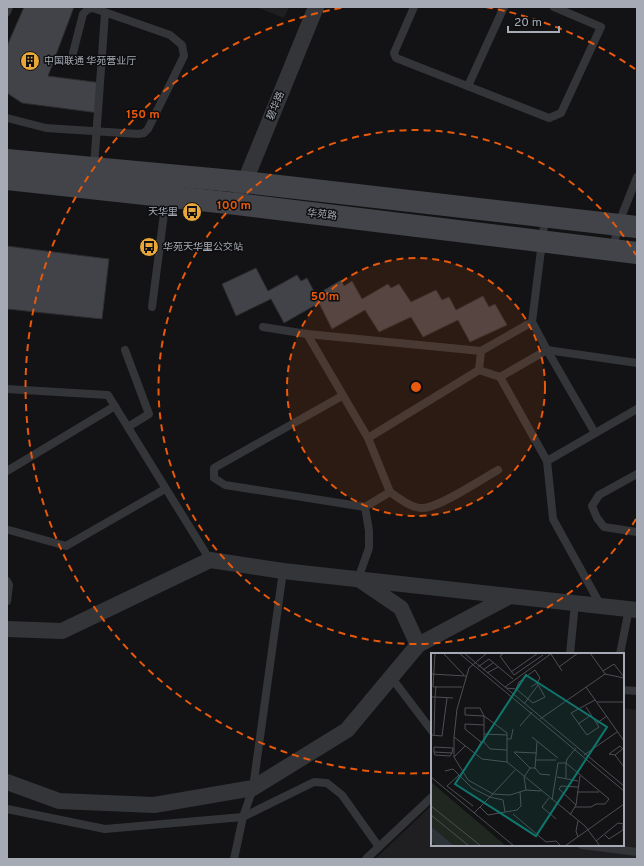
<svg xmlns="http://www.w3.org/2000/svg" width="644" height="866" font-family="Overpass,'Noto Sans SC',sans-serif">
<rect width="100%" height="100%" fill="#131315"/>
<g fill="#1f1f21">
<path d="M256,7h33l-5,11z"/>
<path d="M623,708l14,2v149h-262l57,-54v40h191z"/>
</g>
<g fill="#424348" stroke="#2d2d30">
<path d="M24,7h50l-26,69 54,7 -3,30 -77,-10 -15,-10v-47z"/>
<path d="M7,246l102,13 -7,60 -95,-10z"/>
<path d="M256,268l12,23 29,-16 4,6 6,-3 9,17 25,-15 3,6 8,-5 10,18 26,-15 3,4 8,-4 12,18 25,-12 6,10 7,-3 7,13 27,-14 6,11 6,-3 12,21 -37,17 -12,-22 -35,17 -12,-20 -32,15 -14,-22 -33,19 -13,-26 -35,20 -13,-24 -35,17 -14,-32z"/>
</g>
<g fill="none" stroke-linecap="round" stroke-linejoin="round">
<g stroke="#343539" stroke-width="8">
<path d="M414,7l-20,46 2,5 153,60 12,-5 40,-86 -47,-20"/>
<path d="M7,12l2,-5"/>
<path d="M468,86l36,-79"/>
<path d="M7,118l39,10 92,6 6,-1 4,-4 36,-73 -2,-11 -12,-10 -77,-27 -5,1 -5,5 -10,39"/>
<path d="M94,167l11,-154"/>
<path d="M545,218l-13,104 15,28 -47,27 47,84 6,58 48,87"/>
<path d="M613,250l5,-25 19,-48"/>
<path d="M152,307l14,-109"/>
<path d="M263,327l44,7 174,17"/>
<path d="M307,334l61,104 22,54 -25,15 4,24v17l-11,31"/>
<path d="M125,350l24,64 -21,13"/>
<path d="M547,350l48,83"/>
<path d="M547,350l90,13"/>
<path d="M500,377l-21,-7 2,-19 51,-29"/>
<path d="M7,389l101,6 102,165"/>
<path d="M342,396l-128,72v10l11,7 140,22"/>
<path d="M368,438l111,-68"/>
<path d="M547,461l90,-52"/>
<path d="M7,471l108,-65"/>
<path d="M637,474l-38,21 -7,11 5,12 7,9 33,5"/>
<path d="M390,492c10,7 21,16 33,16 16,0 59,-29 75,-38"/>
<path d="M9,530l57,16 99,-57"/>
<path d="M7,581l2,4 -2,16"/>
<path d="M570,654l5,-51"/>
<path d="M620,654l9,-45"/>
<path d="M391,677l41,54"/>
<path d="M623,690l14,1"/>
<path d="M7,809l98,20 138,-12 10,-29 30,-217"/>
<path d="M582,845l55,7"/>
<path d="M234,859l9,-42 71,-35 13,1 15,12 37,52"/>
<path d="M366,859l66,-62"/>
</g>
<g stroke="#343539" stroke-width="16">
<path d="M241,191l75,-184"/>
<path d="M360,580l41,28 17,37 92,-49"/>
<path d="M7,629l55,2 148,-71 73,11 354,39"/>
<path d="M7,782l52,19 95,4 99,-17 94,-58 71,-85"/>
</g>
<g stroke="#424449" stroke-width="22">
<path d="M7,160l237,22 393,45"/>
<path d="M7,179l230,25 400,49"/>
</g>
</g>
<circle cx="416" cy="387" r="129" fill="#e8590c" fill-opacity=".12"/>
<g fill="none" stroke="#e8590c" stroke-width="2" stroke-dasharray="7 5">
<circle cx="416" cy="387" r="129"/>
<path d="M636 519A257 257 0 1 1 636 255"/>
<path d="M429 773A386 386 0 0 1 346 7M486 7A386 386 0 0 1 635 69"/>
</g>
<defs>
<g id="building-disc" transform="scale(1)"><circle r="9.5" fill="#e8a738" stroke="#0e0e10"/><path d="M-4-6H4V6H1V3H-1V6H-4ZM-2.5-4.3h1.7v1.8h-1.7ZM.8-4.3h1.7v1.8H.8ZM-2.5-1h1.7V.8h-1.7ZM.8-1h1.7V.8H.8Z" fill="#111"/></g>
<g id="bus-disc" transform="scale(1)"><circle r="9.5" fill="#e8a738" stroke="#0e0e10"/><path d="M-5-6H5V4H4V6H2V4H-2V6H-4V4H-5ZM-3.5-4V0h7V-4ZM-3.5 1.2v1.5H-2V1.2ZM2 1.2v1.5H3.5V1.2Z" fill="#111"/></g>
</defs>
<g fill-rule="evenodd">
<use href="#building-disc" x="30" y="61"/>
<use href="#bus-disc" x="192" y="212"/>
<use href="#bus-disc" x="149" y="247"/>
</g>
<g text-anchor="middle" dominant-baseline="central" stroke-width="3" stroke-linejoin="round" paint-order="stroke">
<g font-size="10" fill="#a5aab4" stroke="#0e0e10" text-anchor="start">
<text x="44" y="61">中国联通 华苑营业厅</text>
<text x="178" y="212" text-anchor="end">天华里</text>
<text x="163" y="247">华苑天华里公交站</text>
</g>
<g font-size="10" fill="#a5aab4" stroke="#0e0e10">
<text transform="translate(276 106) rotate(-68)">碧华路</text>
<text transform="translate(322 215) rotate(7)">华苑路</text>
</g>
</g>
<g transform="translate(431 653)">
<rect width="193" height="193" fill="#131315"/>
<path d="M0,129l75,64h-75z" fill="#1f2720"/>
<path d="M0,174l8,6 15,13h-17l-6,-5z" fill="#2c343a"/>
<path fill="none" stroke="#4d4f55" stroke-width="1" d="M4,0l-2,34h29M12,0l21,22M28,0l165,138M33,0l160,133M56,0l-18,15 -12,41 -3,28 28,22 25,3 78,64 15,20M73,0l-4,3 14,19M159,0l13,18M120,1l11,17M47,14l11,-8 24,20M128,14l19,-14M52,17l10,-7M104,17l5,8 -3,5M80,19l27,-19M56,20l11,-6M0,21l35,2M174,21l-2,-3 11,-7 10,13M174,21l19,4M83,22l29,-20M5,33l-1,11 18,1M74,34l47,-34M155,34l38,54M75,35l10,1 17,14 12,-6 -8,-14 -6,4M85,36l3,-7 16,-12M0,44h4l-1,38M166,49h27M93,51l14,-19M155,54l13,20 -12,8 -16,-22 24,-13M109,66l65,-45M166,70l10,-7M147,71l13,-9M89,73l12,-14M53,81l23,1M0,82l11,1 5,-38M23,84v20l14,23 25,14 17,1 16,-5M101,84l26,21M76,86h4l2,-10M50,89l-16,-13v-5l19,1M53,89l6,7 17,1M106,89l-2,26h-5l-6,9 2,13 15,1M3,94l19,1 -1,5 -18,-1zM193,95l-9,7 9,12M3,99l1,3 15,1 2,-3M44,101l6,-12h3v-26l-4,-8h-15v7l19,1 23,17v29M153,102l33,-23M184,102l-6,-1 11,-8 3,3M23,104l11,-11M105,107h20M135,110l43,36 -4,5h-9l-5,3h-16M99,115l-16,-16 23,1M104,115l5,6 10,1M14,118l8,-2 19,19 18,9 25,-27M0,124l83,69M126,124l21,4M135,125v-15M16,133l26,20M16,133l12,-11M146,139h22M118,145l-7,9 14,12M121,147l6,-37h8l1,-4 9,-11M145,152l-17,-16 2,-3 17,1M0,153l50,40M49,154l8,8 29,-5 4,-4 -1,-14M43,160l16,-16 13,3 2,12M82,161l33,28 10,-1 5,5M0,162l38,31M139,162l6,-10 4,-29M174,182l4,4 14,-9v-5M147,184l-2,-6 2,-10M165,188l22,-18 6,1M134,193l59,-42"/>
<path fill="#0f766e" fill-opacity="0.15" stroke="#0f766e" stroke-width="2" d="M95,22l81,52 -71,109 -81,-52z"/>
<rect width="193" height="193" fill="none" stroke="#a5aab4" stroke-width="2"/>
</g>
<circle cx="416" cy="387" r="6" fill="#e8590c" stroke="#0e0e10" stroke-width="2"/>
<g font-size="12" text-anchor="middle" font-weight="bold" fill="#e8590c" stroke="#0e0e10" stroke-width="3" stroke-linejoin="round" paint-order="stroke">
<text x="143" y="118">150 m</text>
<text x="234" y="209">100 m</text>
<text x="325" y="300">50 m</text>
</g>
<rect width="644" height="866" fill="none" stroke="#a5aab4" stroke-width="16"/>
<path d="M508 26v6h51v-6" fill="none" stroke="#a5aab4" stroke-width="2"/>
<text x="514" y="26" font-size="12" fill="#a5aab4" stroke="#0e0e10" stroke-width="3" paint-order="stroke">20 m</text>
</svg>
